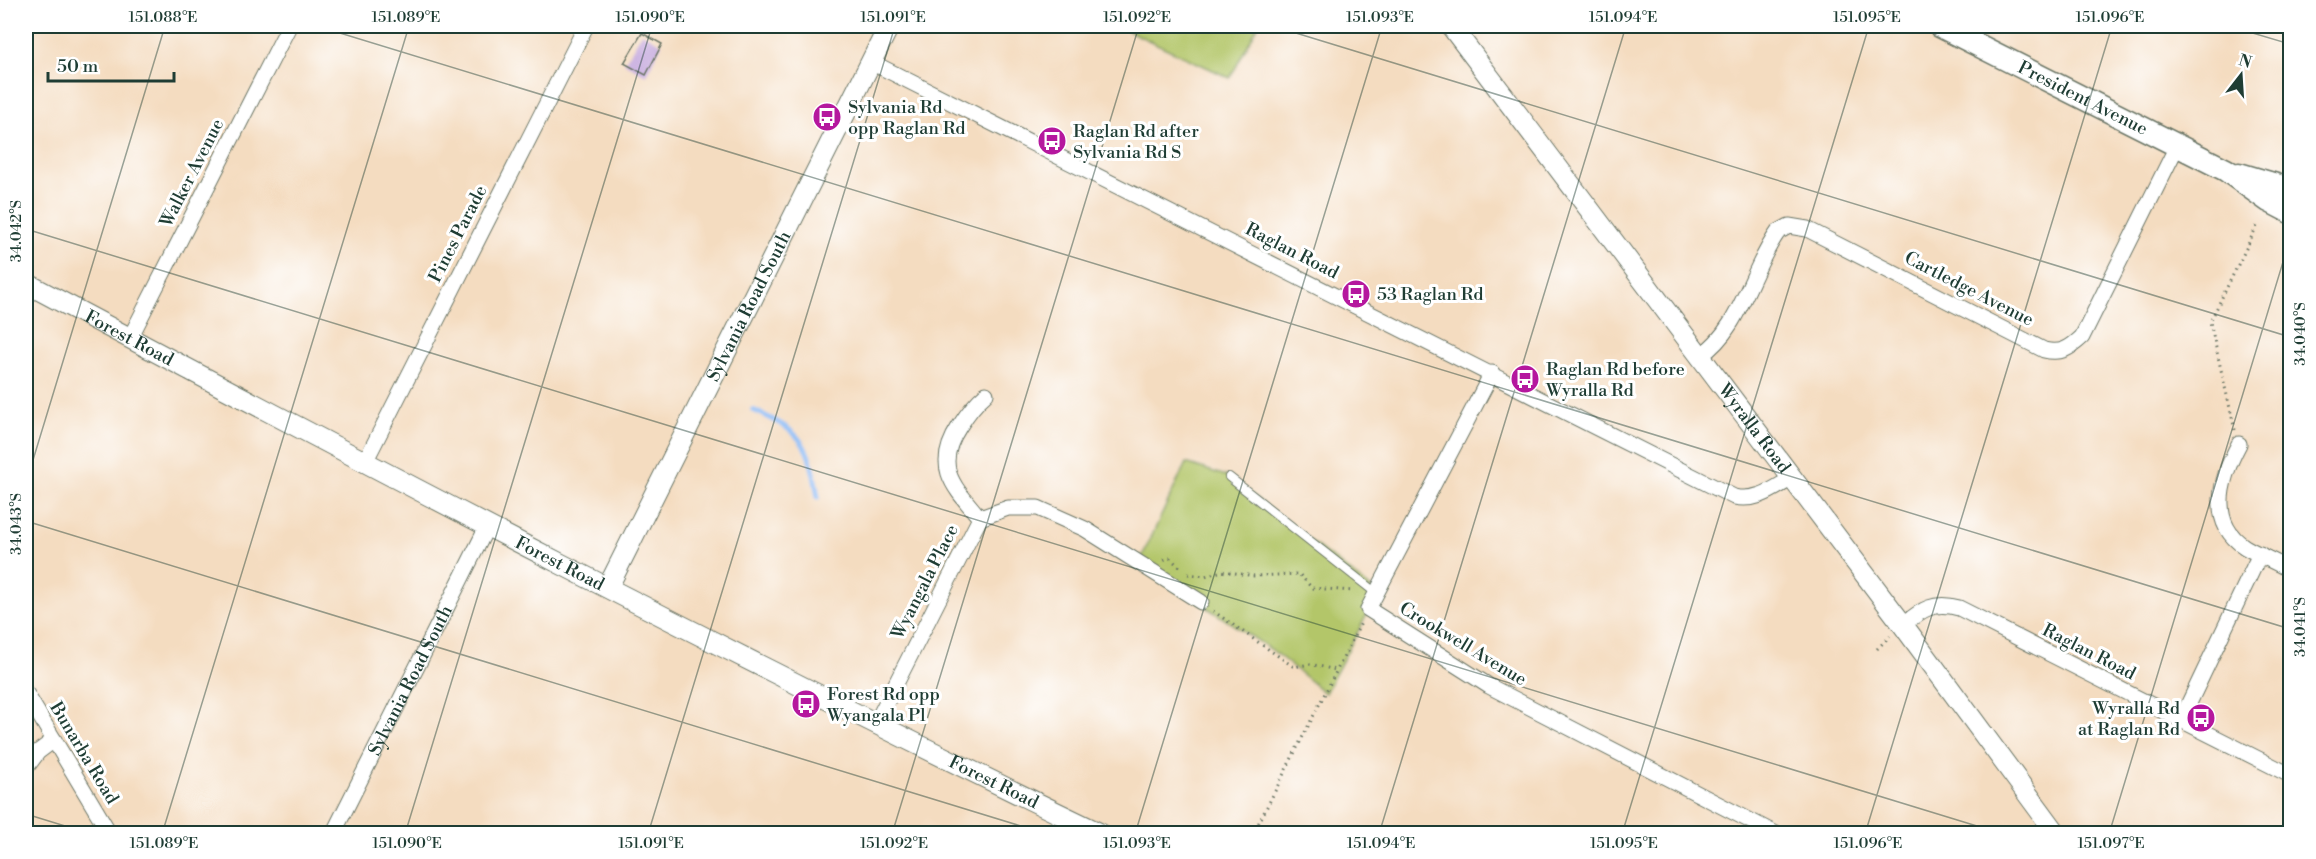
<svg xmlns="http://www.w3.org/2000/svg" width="2316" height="859" font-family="'Libre Bodoni',serif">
<rect width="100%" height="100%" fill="#fff"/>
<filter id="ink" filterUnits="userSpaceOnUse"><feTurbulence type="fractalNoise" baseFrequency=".0167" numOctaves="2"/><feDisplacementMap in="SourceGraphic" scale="12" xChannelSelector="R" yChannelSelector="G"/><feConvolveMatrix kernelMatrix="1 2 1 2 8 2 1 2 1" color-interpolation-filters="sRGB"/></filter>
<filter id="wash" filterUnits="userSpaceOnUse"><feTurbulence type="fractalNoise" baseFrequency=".008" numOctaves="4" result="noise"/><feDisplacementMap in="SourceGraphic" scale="24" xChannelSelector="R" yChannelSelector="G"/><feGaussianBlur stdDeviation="1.35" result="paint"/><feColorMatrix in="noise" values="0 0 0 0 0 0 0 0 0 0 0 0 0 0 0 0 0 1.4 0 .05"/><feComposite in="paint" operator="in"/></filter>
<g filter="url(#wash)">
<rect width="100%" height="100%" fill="#f4dcc0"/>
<g fill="#b3c669" stroke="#69824e" stroke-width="1.5">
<path d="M1118,26h140l-28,52z"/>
<path d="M1186,463l43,14 149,117 -53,99 -53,-43 -133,-87z"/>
</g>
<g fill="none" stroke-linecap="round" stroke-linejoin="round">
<path stroke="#89baf6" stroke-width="5" d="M753,410c51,23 56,33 65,87"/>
</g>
<g id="blocks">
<path fill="#c3a6dc" d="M642,33l20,11 -16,31 -22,-12z"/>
</g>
</g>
<g filter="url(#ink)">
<use href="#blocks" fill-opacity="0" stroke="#6a7565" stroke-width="1.5"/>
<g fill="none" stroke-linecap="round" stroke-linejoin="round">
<g stroke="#6a7565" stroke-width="10">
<path id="service" d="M1229,477l147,116"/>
</g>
<g stroke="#6a7565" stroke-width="17">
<g id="minor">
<path d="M871,62l863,435c23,5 39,-8 58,-19"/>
<path d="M130,338l159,-312"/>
<path d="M1700,356c41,-27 50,-85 78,-124l11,-6 18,3 237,121c17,4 25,-1 38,-13l95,-191"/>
<path d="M1492,373l-124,236 121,77 287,148"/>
<path d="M2239,444c-17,32 -33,78 6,103 14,8 31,15 45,23"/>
<path d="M366,460l220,-434"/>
<path d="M980,518c-27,-32 -47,-51 -21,-91 8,-13 15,-23 27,-33"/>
<path d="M1903,625c19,-16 31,-24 56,-17l331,167"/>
<path d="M26,693l84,141"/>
<path d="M2181,720l79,-166"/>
<path d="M875,725l105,-207 28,-10h30l47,21 116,73"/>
<path d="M26,768l12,-16 16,-12"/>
<path id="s1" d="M333,834l154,-307"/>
</g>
</g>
<g stroke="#6a7565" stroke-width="22">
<g id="tertiary">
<path id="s2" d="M1451,26l452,599 154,209"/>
<path id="s3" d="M26,283c355,189 712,376 1075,551"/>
<path id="s4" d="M608,587l281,-561"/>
</g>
</g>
<g stroke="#6a7565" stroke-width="25">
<g id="secondary">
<path id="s5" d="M1940,26l286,144 43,31 21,11"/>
<path d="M2239,174l51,15"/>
</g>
</g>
<g stroke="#6a7565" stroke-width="3" stroke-dasharray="1.5 4.5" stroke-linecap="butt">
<path d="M2235,430l-25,-108 48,-98"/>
<path d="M1164,560l6,-2 13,12"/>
<path d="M1188,574l17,2 17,-5 32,5 45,-2 13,14 42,3"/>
<path d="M1213,611l81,56 16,-3 26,6"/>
<path d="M1877,649l13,-13"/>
<path d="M1253,834l109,-213"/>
</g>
<use href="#service" stroke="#fff" stroke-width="8"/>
<use href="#minor" stroke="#fff" stroke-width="15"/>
<use href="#tertiary" stroke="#fff" stroke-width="20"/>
<use href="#secondary" stroke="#fff" stroke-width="22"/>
</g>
</g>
<path fill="none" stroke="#1f3d34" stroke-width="1.5" stroke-opacity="0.45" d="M317,26l1973,603M1273,26l1017,311M2229,26l61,18M26,229l1977,605M26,483l139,-457M26,521l1021,313M26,814l65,20M162,834l247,-808M405,834l247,-808M648,834l247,-808M892,834l247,-808M1135,834l247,-808M1379,834l247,-808M1622,834l247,-808M1865,834l247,-808M2109,834l181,-595"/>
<defs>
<g id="bus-disc" transform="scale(1.5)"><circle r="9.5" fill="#b5179e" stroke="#fff"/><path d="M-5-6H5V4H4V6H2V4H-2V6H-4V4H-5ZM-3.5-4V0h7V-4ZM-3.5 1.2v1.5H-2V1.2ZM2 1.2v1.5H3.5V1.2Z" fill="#fff"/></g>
</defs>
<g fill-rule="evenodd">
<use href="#bus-disc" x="827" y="117"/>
<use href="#bus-disc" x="1052" y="141"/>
<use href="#bus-disc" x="1356" y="294"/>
<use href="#bus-disc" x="1525" y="379"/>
<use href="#bus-disc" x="806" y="704"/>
<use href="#bus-disc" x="2201" y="718"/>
</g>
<g text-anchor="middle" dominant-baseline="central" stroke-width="6" stroke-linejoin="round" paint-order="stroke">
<g font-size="18" fill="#1f3d34" stroke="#fff">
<text stroke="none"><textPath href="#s5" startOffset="160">President Avenue</textPath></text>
<text transform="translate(192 173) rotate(-63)">Walker Avenue</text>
<text transform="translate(458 234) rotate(-63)">Pines Parade</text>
<text transform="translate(1292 251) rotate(27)">Raglan Road</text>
<text transform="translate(1969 289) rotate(27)">Cartledge Avenue</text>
<text stroke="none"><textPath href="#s4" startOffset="314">Sylvania Road South</textPath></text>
<text stroke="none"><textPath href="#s3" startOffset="117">Forest Road</textPath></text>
<text stroke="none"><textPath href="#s2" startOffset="504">Wyralla Road</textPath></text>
<text stroke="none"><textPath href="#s3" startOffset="603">Forest Road</textPath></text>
<text transform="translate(925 582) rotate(-63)">Wyangala Place</text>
<text transform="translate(1463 644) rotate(31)">Crookwell Avenue</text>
<text transform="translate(2089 652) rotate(27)">Raglan Road</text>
<text stroke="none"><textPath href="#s1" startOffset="172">Sylvania Road South</textPath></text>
<text transform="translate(84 753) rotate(59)">Bunarba Road</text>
<text stroke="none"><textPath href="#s3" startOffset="1089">Forest Road</textPath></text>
</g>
<g font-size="18" fill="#1f3d34" stroke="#fff" text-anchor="start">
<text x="848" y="107">Sylvania Rd<tspan x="848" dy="21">opp Raglan Rd</tspan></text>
<text x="1073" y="131">Raglan Rd after<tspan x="1073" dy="21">Sylvania Rd S</tspan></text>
<text x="1377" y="294">53 Raglan Rd</text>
<text x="1546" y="369">Raglan Rd before<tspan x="1546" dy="21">Wyralla Rd</tspan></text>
<text x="827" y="694">Forest Rd opp<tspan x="827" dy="21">Wyangala Pl</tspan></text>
<text x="2180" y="708" text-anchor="end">Wyralla Rd<tspan x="2180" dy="21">at Raglan Rd</tspan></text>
</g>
</g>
<rect width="2316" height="859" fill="none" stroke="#fff" stroke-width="66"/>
<g transform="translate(2241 75) rotate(17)" stroke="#ffffff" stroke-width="4.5" paint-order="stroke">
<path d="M0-4.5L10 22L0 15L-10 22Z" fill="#1f3d34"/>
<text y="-9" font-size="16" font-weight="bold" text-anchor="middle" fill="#1f3d34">N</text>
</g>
<path d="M48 72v9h126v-9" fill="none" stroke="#1f3d34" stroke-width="3"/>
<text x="57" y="72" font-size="18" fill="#1f3d34" stroke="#ffffff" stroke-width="4.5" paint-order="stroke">50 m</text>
<rect x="33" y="33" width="2250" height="793" fill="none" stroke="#1f3d34" stroke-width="2"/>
<g font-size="15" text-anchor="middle" fill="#1f3d34">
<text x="163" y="22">151.088°E</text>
<text x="406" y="22">151.089°E</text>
<text x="650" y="22">151.090°E</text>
<text x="893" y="22">151.091°E</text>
<text x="1137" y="22">151.092°E</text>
<text x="1380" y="22">151.093°E</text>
<text x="1623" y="22">151.094°E</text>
<text x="1867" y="22">151.095°E</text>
<text x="2110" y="22">151.096°E</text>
<text transform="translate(16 231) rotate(-90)" y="5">34.042°S</text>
<text transform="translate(2300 334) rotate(-90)" y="5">34.040°S</text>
<text transform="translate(16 524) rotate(-90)" y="5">34.043°S</text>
<text transform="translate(2300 627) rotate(-90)" y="5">34.041°S</text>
<text x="164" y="848">151.089°E</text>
<text x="407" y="848">151.090°E</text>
<text x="651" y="848">151.091°E</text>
<text x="894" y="848">151.092°E</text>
<text x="1137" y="848">151.093°E</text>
<text x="1381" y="848">151.094°E</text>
<text x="1624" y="848">151.095°E</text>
<text x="1868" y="848">151.096°E</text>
<text x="2111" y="848">151.097°E</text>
</g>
</svg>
